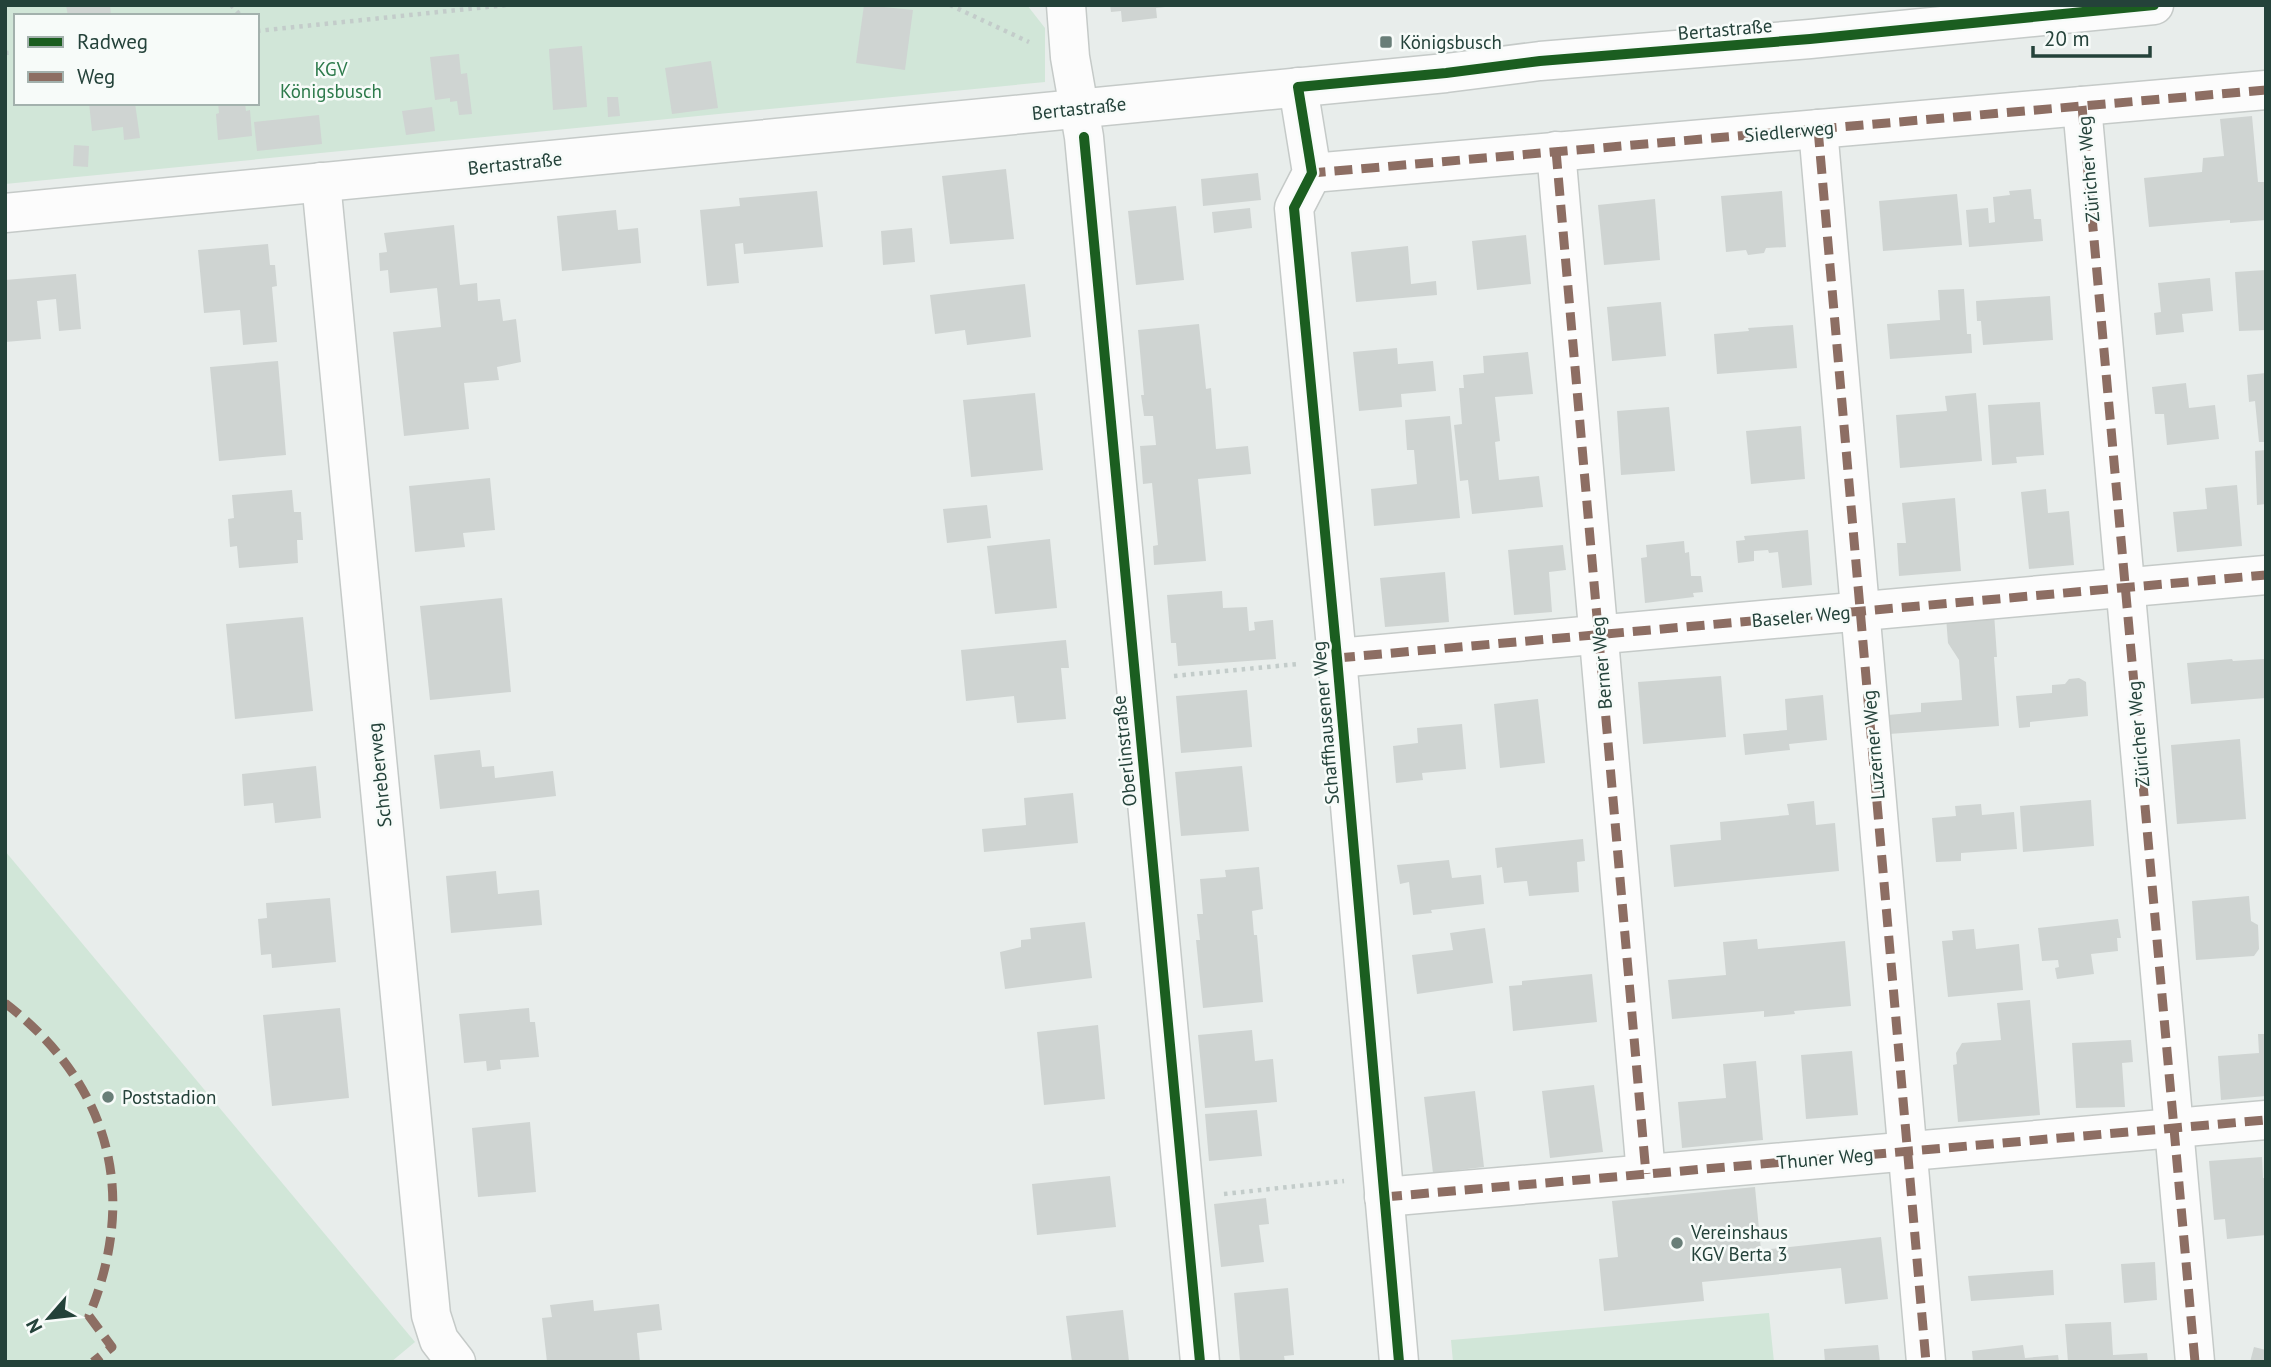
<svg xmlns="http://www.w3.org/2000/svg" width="2271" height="1367" font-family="'PT Sans',sans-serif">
<rect width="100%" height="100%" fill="#e8edeb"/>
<g fill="#d1e6d8" fill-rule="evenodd">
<path d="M5,5h1022l18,23v54l-1040,102zM16,16h241v87h-241z"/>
<path d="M5,851l410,491 -24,20h-386z"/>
<path d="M1769,1313l5,49h-321l-2,-22z"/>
</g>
<g fill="#cfd4d2">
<path d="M66,5h44l1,11h-43z"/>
<path d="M864,5l49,5 -8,60 -49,-7z"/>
<path d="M1110,5h55v2l-9,1 1,10 -35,4 -1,-11 -10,1z"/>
<path d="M582,46l5,61 -34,3 -4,-61z"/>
<path d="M459,54l2,20 6,-1 5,41 -13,1 -2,-14 -7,1v-4l-15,2 -5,-43z"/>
<path d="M711,61l7,47 -46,6 -7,-46z"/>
<path d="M607,97h11l2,19 -12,1z"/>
<path d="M89,103h46l5,35 -16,2 -1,-13 -31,4z"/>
<path d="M218,103h27l1,8 4,-1 2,26 -34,4 -2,-26 3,-1z"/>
<path d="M432,107l3,24 -29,4 -4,-24z"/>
<path d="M319,115l3,29 -65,7 -3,-29z"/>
<path d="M2252,116l6,66h8v38l-36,3v-3l-81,7 -5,-49 58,-6 1,-14 21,-2 -4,-37z"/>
<path d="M74,145l15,1 -1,21 -15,-1z"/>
<path d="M1006,169l8,70 -64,5 -8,-68z"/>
<path d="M1258,173l3,27 -58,6 -2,-27z"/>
<path d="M2031,189l3,30h7l2,22 -74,6 -3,-37 22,-2 1,15 6,-1 -2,-25 17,-2 -1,-4z"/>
<path d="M817,191l6,56 -79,7 -1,-11 -8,1 4,39 -32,3 -7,-76 40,-4 -1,-8z"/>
<path d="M1782,191l4,56 -20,1 -2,5 -16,2 -2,-5 -20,2 -5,-56z"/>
<path d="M1957,194l5,51 -79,6 -4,-50z"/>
<path d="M1655,199l5,61 -56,5 -6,-60z"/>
<path d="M1176,206l8,74 -48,5 -8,-74z"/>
<path d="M1250,208l2,20 -38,5 -2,-21z"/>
<path d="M616,210l2,20 20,-2 3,35 -79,8 -5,-55z"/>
<path d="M454,225l6,60 17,-2 1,18 22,-2 3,22 13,-2 5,43 -24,5 2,13 -35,3 5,46 -65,7 -11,-104 48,-5 -4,-39 -47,5 -2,-23 -8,1 -1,-18 8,-1 -3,-19z"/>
<path d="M912,228l3,34 -32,3 -2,-34z"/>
<path d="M1526,235l5,49 -54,6 -5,-49z"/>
<path d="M268,244l2,21h5l2,21 -5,1 5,55 -34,3 -3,-35 -36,3 -6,-63z"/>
<path d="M1408,246l3,38 25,-3 1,14 -81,7 -5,-50z"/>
<path d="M2266,270v60l-27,1 -4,-59z"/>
<path d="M76,274l5,55 -22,2 -3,-32 -19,2 4,38 -36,3v-62z"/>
<path d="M2210,278l3,33 -31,3 2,18 -28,3 -2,-22 7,-1 -3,-29z"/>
<path d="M1025,284l6,53 -64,8 -2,-15 -30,4 -5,-39z"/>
<path d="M1964,289l3,45h4l1,19 -82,6 -3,-35 53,-4 -2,-30z"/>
<path d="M2050,296l3,44 -70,5 -2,-24h-4l-1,-20z"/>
<path d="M1661,302l5,54 -54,5 -5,-54z"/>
<path d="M1199,324l7,65 5,-1 5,61 32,-3 3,28 -53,5 8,82 -52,4 -1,-19 5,-1 -6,-62 -9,1 -3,-38 16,-1 -3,-29h-9l-3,-21h3l-6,-65z"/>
<path d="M1793,325l4,43 -80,6 -3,-40 35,-3 -1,-3z"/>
<path d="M1397,348l1,16 35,-3 3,30 -35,3 1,13 -43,4 -6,-59z"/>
<path d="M1528,352l5,42 -38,3 5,44 -5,1 4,38 40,-4 4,31 -71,7 -4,-34 -8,1 -6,-56 8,-1 -3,-36h5l-1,-13 21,-2 -1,-17z"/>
<path d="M278,361l8,94 -67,6 -9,-94z"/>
<path d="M2266,373v69h-7l-4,-41 -6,1 -2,-27z"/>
<path d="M2186,383l3,25 26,-3 4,34 -52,6 -3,-31h-9l-3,-27z"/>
<path d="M1035,393l8,77 -72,7 -8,-77z"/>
<path d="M1976,393l6,68 -82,7 -4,-53 51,-4 -2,-15z"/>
<path d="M2040,402l4,53 -28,2 1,6 -25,2 -4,-60z"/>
<path d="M1669,407l6,64 -54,4 -4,-64z"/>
<path d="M1450,416l10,102 -86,8 -3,-37 46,-5 -3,-34h-7l-2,-30z"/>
<path d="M1801,426l4,53 -54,5 -5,-53z"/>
<path d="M2266,450v54l-9,1 -2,-54z"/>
<path d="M490,478l5,52 -32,3 2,14 -50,5 -6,-66z"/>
<path d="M2237,485l5,61 -65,6 -4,-40 34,-3 -2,-21z"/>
<path d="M2046,489l2,24 21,-2 5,54 -45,4 -8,-77z"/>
<path d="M292,490l2,22h7l2,28h-6l1,23 -59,5 -2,-22 -7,1 -2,-28 6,-1 -2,-23z"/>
<path d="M1955,498l6,73 -62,5 -2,-33h9l-4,-40z"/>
<path d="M987,505l4,33 -44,5 -4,-34z"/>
<path d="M1808,530l4,55 -30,3 -4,-36 -9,1 -1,-3 -14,1v10l-16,2 -2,-22 9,-1 -1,-4z"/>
<path d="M1050,539l7,69 -62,6 -8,-68z"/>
<path d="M1684,541l1,12 4,-1 2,24h10l2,16 -10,1 1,4 -49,6 -4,-45 6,-1 -1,-12z"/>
<path d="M1563,545l3,25 -17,2 3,40 -38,3 -6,-65z"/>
<path d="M1445,572l4,50 -64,5 -5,-49z"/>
<path d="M1222,591l1,17 24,-1 2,24 6,-1 -1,-8 19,-2 3,39 -98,7 -2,-23h-5l-4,-48z"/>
<path d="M502,598l9,94 -81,8 -10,-94z"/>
<path d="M1994,613l3,44h-3l5,69 -110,8 -1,-19 33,-3v-9l41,-3 -3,-40 -11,-17 -2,-26z"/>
<path d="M303,617l10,94 -78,8 -9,-95z"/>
<path d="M1066,640l3,28h-8l5,51 -49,4 -3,-27 -48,5 -5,-51z"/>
<path d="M2232,659l1,2 31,-2 2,39 -75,6 -4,-41z"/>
<path d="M1721,676l5,61 -83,7 -5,-62z"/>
<path d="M2079,678l7,4 2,34 -58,6v5l-11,1 -3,-32 36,-3v-8l13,-1 4,-5z"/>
<path d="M1247,690l5,57 -71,6 -5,-57z"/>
<path d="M1823,695l4,45 -38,4 1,6 -45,5 -2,-21 44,-4 -2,-31z"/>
<path d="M1538,699l7,64 -45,5 -6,-64z"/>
<path d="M1462,724l4,45 -44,4 1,7 -27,3 -3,-37 25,-3 -1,-15z"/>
<path d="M2240,739l6,80 -69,5 -6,-79z"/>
<path d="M480,750l2,17 12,-1 1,12 58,-7 3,25 -116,13 -6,-54z"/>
<path d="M316,766l5,52 -46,5 -2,-20 -29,3 -2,-32z"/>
<path d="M1242,766l7,65 -68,5 -6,-64z"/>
<path d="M1073,793l5,50 -94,9 -2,-23 44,-4 -2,-27z"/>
<path d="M2091,800l3,46 -71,6 -3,-46z"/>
<path d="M1814,801l2,24 19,-2 4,48 -165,16 -4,-42 51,-5 -1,-18 69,-7 -2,-11z"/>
<path d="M1981,804l1,11 32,-3 3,37 -56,4v8l-25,1 -4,-44 24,-2 -1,-10z"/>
<path d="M1583,839l2,22 -8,1 2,30 -50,4 -2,-15 -23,2 -2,-16 -5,1 -2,-20z"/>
<path d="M1449,860l3,18 29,-3 3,29 -53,6 1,3 -19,2 -4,-33 -9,2 -3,-19z"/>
<path d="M1259,867l4,42 -11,2 2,24h3l6,67 -60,6 -7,-68h4l-3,-26h6l-3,-35 26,-2 -1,-7z"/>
<path d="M496,871l2,23 41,-4 3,35 -91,8 -5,-57z"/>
<path d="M2249,896l2,25 7,4 1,24 -5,7 -58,4 -4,-59z"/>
<path d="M330,898l6,64 -64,6 -1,-14 -10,1 -3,-36 9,-1 -1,-15z"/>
<path d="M2118,919l3,19h-4l1,13 -27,3 3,20 -37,5 -2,-11 4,-1 -1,-7 -16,1 -4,-33z"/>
<path d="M1085,922l7,56 -87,11 -5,-37 21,-5v-7l10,-1 -1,-11z"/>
<path d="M1485,928l8,55 -76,11 -5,-39 41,-5 -3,-17z"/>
<path d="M1974,929l2,20 43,-5 4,46 -75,7 -6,-56 11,-1 -1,-9z"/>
<path d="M1757,939l1,10 87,-8 6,65 -57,5 1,3 -31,3v-6l-92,8 -4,-39 58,-5 -3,-33z"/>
<path d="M1592,974l5,48 -84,9 -4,-45 13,-1v-4z"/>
<path d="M2030,1000l10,115 -82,7 -5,-57 4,-1 -1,-11 6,-10 39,-3 -4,-37z"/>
<path d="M340,1008l9,90 -77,8 -9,-91z"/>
<path d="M529,1008l1,14h5l4,35 -39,3 1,9 -14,2 -1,-10 -22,2 -5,-49z"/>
<path d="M1098,1025l7,74 -61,6 -7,-73z"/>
<path d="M1252,1030l3,31 18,-2 4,43 -72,6 -7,-73z"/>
<path d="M2258,1034h8v62l-45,4 -3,-44 41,-3z"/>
<path d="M2131,1040l2,22 -11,1 3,44 -49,1 -4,-65z"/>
<path d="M1852,1051l6,64 -52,4 -5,-64z"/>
<path d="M1756,1061l7,79 -81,8 -4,-46 48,-4 -3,-34z"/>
<path d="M1594,1085l9,67 -53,6 -8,-67z"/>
<path d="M1475,1091l9,76 -51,6 -9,-76z"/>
<path d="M1257,1110l5,46 -53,5 -4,-47z"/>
<path d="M530,1122l6,70 -58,5 -6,-69z"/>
<path d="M2262,1157l1,21h3v57l-39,4 -2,-20 -11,1 -5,-59z"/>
<path d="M1110,1176l6,51 -79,8 -5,-51z"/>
<path d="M1755,1187l6,63 120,-13 7,62 -43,5 -4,-36 -139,14 2,19 -100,10 -5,-52 19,-2 -6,-56z"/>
<path d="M1266,1198l3,26 -10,1 5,37 -43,5 -7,-63z"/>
<path d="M2155,1262l2,38 -33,3 -3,-39z"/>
<path d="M2053,1270l1,25 -83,6 -3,-25z"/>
<path d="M1288,1288l6,67 -10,1 1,6 -45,-1 -6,-68z"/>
<path d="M593,1300l1,11 65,-7 3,26 -25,3 3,29h-93l-5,-44 10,-1 -2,-12z"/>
<path d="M1123,1310l6,51 -57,1 -6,-46z"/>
<path d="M2111,1322l2,33 34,-2 1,9h-80l-3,-38z"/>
<path d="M1878,1345l2,17h-55l-1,-13z"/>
<path d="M2023,1345l2,13 33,-3 1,7h-86l-1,-11z"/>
<path d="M2254,1347l12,3v12h-16z"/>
</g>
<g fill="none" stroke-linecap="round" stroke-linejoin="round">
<g stroke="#c5cac8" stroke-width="41">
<g id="minor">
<path d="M1066,5l4,52 14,80 116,1225"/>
<path d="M1298,87l14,86 -18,35 43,450 62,704"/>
<path d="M2082,106l113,1256"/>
<path d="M1818,129l108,1233"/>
<path d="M1556,151l90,1023"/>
<path d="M1312,173l954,-83"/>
<path d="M321,182l110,1133 8,25 17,22"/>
<path d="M5,213l1441,-140 94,-12 270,-22 344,-34"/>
<path d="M1337,658l929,-83"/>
<path d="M1384,1197l882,-77"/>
</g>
</g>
<g stroke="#c3ccca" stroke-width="4.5" stroke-dasharray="3.5 5" stroke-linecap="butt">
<path d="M231,5l10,11"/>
<path d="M950,5l79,37"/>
<path d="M257,31l249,-26"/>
<path d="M5,53l11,-1"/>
<path d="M1174,676l124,-12"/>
<path d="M1224,1194l120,-13"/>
</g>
<use href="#minor" stroke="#fcfcfc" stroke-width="38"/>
<g stroke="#8d6e63" stroke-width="9" stroke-dasharray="18 9" stroke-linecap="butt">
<path d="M2082,106l113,1256"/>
<path d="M1818,129l108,1233"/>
<path d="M1556,151l90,1023"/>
<path d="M1310,177l2,-4 954,-83"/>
<path d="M1337,658l929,-83"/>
<path d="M5,1003c105,81 134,191 84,313l23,31 -19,15"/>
<path d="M1384,1197l882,-77"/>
</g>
<g stroke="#f7fbf9" stroke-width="15">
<g id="cycleway">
<path d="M1084,137l116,1225"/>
<path d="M1399,1362l-62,-704 -43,-450 18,-35 -14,-86 148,-14 94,-12 270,-22 344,-34"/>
</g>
</g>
<use href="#cycleway" stroke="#1b5e20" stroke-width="10"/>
</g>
<g fill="#697e78" stroke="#f7fbf9" stroke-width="2.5">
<rect x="1379" y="35" width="14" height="14" rx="3.5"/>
<circle cx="108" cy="1097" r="7"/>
<circle cx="1677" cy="1243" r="7"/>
</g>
<g text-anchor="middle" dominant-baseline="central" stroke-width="5" stroke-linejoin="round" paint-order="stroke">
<g font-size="19" fill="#24423a" stroke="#f7fbf9">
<text transform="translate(1725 29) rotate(-5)">Bertastraße</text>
<text transform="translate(1079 108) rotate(-6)">Bertastraße</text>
<text transform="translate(1789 131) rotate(-5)">Siedlerweg</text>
<text transform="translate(515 163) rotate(-6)">Bertastraße</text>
<text transform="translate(2088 169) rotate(-95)">Züricher Weg</text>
<text transform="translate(1801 616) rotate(-5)">Baseler Weg</text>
<text transform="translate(1601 663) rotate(-95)">Berner Weg</text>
<text transform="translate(1325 723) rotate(-95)">Schaffhausener Weg</text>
<text transform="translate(2138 734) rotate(-95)">Züricher Weg</text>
<text transform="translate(1873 745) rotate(-95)">Luzerner Weg</text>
<text transform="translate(1124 751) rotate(-96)">Oberlinstraße</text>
<text transform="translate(379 775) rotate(-96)">Schreberweg</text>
<text transform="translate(1825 1158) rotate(-5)">Thuner Weg</text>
</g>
<g font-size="19" fill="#24423a" stroke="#f7fbf9" text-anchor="start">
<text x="1400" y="42">Königsbusch</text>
<text x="122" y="1097">Poststadion</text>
<text x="1691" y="1232">Vereinshaus<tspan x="1691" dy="22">KGV Berta 3</tspan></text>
</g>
<g font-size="19" fill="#2d7a4b" stroke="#f7fbf9">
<text x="331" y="69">KGV<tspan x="331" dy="22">Königsbusch</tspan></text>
</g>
</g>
<rect width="2271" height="1367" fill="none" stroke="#24423a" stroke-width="14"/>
<rect x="14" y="14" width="245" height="91" fill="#f7fbf9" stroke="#a3b1ad" stroke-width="2"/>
<rect x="28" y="37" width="35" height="10" fill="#1b5e20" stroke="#a3b1ad" stroke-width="2"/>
<text x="77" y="49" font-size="21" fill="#24423a">Radweg</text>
<rect x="28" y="72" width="35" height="10" fill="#8d6e63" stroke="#a3b1ad" stroke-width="2"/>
<text x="77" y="84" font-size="21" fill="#24423a">Weg</text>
<g transform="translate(49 1318) rotate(242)" stroke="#f7fbf9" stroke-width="5" paint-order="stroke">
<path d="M0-5L12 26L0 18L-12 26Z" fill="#24423a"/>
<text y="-10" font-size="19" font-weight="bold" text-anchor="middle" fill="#24423a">N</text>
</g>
<path d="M2033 46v10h117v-10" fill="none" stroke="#24423a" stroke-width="3.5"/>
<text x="2044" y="46" font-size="21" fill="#24423a" stroke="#f7fbf9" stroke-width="5" paint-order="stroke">20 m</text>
</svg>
